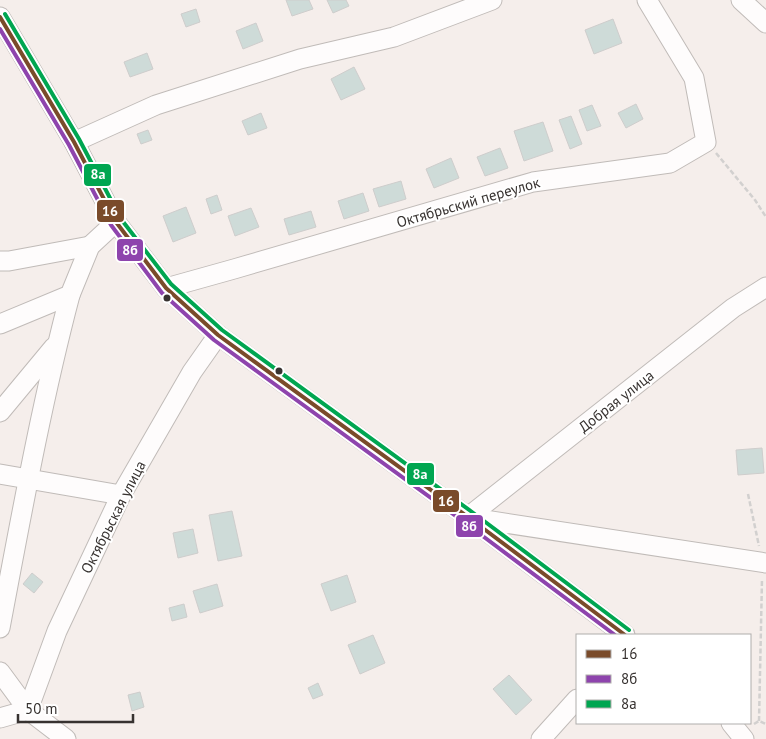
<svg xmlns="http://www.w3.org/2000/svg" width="766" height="739" font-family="'PT Sans',sans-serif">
<rect width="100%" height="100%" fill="#f5eeeb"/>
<g fill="#cedbd8" stroke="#cecdcc">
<path d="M286,0h23l4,9 -21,7z"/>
<path d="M327,0h19l3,6 -16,7z"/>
<path d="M196,9l4,13 -14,5 -5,-13z"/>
<path d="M613,19l9,24 -28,11 -9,-24z"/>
<path d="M256,23l7,18 -20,8 -7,-18z"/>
<path d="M147,53l6,16 -23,8 -6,-15z"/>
<path d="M354,67l11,22 -24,11 -10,-21z"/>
<path d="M636,104l7,15 -17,9 -8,-15z"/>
<path d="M592,105l9,21 -14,5 -8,-21z"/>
<path d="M261,113l6,15 -19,7 -6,-14z"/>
<path d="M571,116l11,28 -12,5 -11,-29z"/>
<path d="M543,122l10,29 -29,10 -10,-30z"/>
<path d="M148,130l4,10 -11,4 -4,-10z"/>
<path d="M500,148l8,20 -23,8 -8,-19z"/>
<path d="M451,158l8,20 -25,10 -8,-19z"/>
<path d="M401,181l5,18 -27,8 -6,-18z"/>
<path d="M363,193l6,18 -25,8 -6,-18z"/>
<path d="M217,195l5,15 -11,4 -5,-15z"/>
<path d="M186,207l10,26 -23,9 -10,-26z"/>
<path d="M251,208l8,19 -24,9 -7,-20z"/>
<path d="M311,211l5,16 -27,8 -5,-16z"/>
<path d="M762,448l2,25 -26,2 -2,-25z"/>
<path d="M232,511l10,45 -24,5 -9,-46z"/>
<path d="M193,529l5,24 -20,5 -5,-25z"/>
<path d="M32,573l11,9 -9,11 -11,-9z"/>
<path d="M347,575l9,27 -25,9 -10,-27z"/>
<path d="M217,584l6,22 -23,7 -7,-22z"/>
<path d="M184,604l3,13 -15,4 -3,-13z"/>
<path d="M373,635l12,28 -25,11 -12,-29z"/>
<path d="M509,675l23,25 -16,15 -23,-26z"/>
<path d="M318,683l5,12 -10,4 -5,-11z"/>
<path d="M140,692l4,15 -12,4 -4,-16z"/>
</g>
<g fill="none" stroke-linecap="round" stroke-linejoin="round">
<g stroke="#c0bbb8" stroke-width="21">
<g id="minor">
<path d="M741,0l25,23"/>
<path d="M0,17l74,125 42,80 50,66 52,47 250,182 157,118"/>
<path d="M74,142l82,-37 144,-46 94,-22 98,-37"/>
<path d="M0,261h9l81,-15"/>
<path d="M166,288l68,-19 299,-87 137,-19 36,-21 -12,-64 -47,-78"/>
<path d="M0,324l70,-29 20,-49 26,-24"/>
<path d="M0,412l54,-65"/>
<path d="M0,474l121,21"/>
<path d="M468,517l265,-209 33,-21"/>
<path d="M472,518l294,45"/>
<path d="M0,628c21,-111 41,-223 70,-333"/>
<path d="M0,672l28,38 38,29"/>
<path d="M0,718l28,-8 29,-79 64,-136 71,-123 26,-37"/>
<path d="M731,723l13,16"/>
<path d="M541,739l36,-40"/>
</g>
</g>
<g stroke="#d2d0cf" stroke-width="2.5" stroke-dasharray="5 2.5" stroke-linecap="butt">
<path d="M716,153l39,47 11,17"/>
<path d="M748,494l11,52"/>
<path d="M759,721l3,-142"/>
<path d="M754,724l5,-3 7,3"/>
</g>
<use href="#minor" stroke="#fefcfc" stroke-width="19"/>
<g stroke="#fff" stroke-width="8">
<path id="bus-1" d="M0,17l74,125 42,80 50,66 52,47 250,182 157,118"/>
</g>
<g stroke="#fff" stroke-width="8">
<path id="bus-2" d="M0,29l69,116 42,80 51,68 52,47 250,182 151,113"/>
</g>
<g stroke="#fff" stroke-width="8">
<path id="bus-3" d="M5,14l74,125 42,80 50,65 51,46 250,182 157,118"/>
</g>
<use href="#bus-1" stroke="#7a4b2a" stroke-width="4"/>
<use href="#bus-2" stroke="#8e44ad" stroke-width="4"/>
<use href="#bus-3" stroke="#00a651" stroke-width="4"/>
</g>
<g fill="#373230" stroke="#fff" stroke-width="2">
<circle cx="167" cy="298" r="4.5"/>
<circle cx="279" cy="371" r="4.5"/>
</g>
<g text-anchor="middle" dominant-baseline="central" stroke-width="4" stroke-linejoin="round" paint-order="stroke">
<g font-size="15" fill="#373230" stroke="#fff">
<text transform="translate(468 202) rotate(-16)">Октябрьский переулок</text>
<text transform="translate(616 401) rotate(-38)">Добрая улица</text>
<text transform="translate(113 517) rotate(-63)">Октябрьская улица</text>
</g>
</g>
<g stroke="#fff" stroke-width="2">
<rect x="83" y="163" width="29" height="24" rx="5" fill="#00a651"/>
<rect x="96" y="199" width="29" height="24" rx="5" fill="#7a4b2a"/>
<rect x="116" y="238" width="28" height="24" rx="5" fill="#8e44ad"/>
<rect x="406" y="462" width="29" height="24" rx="5" fill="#00a651"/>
<rect x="432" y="489" width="28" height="24" rx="5" fill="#7a4b2a"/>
<rect x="455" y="514" width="29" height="24" rx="5" fill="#8e44ad"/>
</g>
<g font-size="14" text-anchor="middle" font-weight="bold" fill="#fff">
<text x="98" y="179">8а</text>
<text x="110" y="216">16</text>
<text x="130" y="255">8б</text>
<text x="420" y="479">8а</text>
<text x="446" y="506">16</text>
<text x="469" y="531">8б</text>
</g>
<rect x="576" y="634" width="175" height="90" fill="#ffffff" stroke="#afadac"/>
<rect x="586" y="650" width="25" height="8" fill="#7a4b2a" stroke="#afadac"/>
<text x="621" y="659" font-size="15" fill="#373230">16</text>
<rect x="586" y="675" width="25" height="8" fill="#8e44ad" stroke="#afadac"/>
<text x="621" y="684" font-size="15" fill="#373230">8б</text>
<rect x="586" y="700" width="25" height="8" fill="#00a651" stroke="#afadac"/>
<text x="621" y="709" font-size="15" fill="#373230">8а</text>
<path d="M18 714v8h115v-8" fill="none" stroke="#373230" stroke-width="2.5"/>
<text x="25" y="714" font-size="15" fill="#373230" stroke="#ffffff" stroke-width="4" paint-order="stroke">50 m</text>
</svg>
